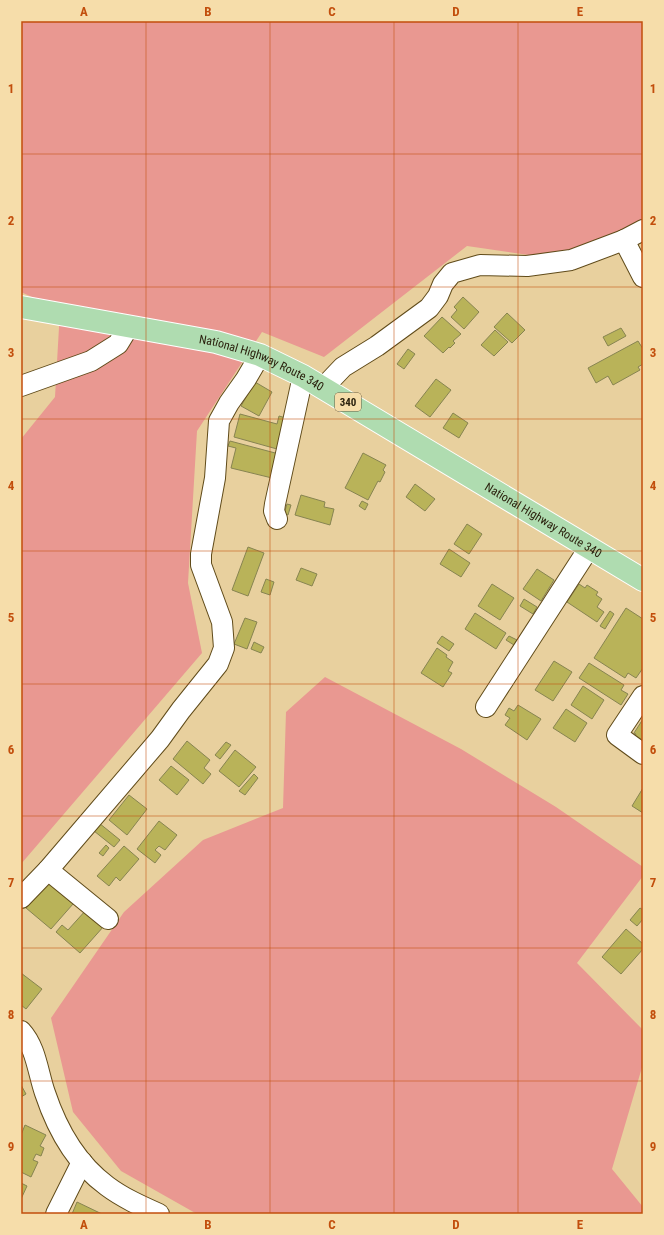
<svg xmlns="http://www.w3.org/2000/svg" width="664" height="1235" font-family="'Roboto Condensed',sans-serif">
<rect width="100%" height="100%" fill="#e8d09e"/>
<g fill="#e99891">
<path d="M21,21h622v214l-60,28 -116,-17 -143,111 -62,-25 -65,99 -9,152 14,70 -181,211v-425l34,-42 5,-87 -39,-18z"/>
<path d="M325,677l136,72 95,58 87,60v9l-66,87 66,67v34l-31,105 31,38v7h-446l-76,-43 -48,-59 -22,-94 73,-106 79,-72 80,-32 3,-96z"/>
</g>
<g fill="#b9b359" stroke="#878451">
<path d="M463,297l16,15 -15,17 -13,-12 6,-7 -3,-3z"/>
<path d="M507,313l18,17 -13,13 -18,-16z"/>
<path d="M442,317l19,17 -8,7 2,2 -5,5 -1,-1 -6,6 -19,-17z"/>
<path d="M621,328l5,8 -18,10 -5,-9z"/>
<path d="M495,330l13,12 -14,14 -13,-11z"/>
<path d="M638,341l5,8v15l-5,3 2,3 -27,15 -5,-9 -12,7 -8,-15z"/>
<path d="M408,349l7,5 -11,15 -7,-5z"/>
<path d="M436,379l15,11 -21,27 -15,-11z"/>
<path d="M255,382l17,10 -13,24 -18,-10z"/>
<path d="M453,413l15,10 -9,15 -16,-10z"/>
<path d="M240,414l37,10 2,-8 7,2 -9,31 -43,-12z"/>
<path d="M230,441l49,13 -7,24 -41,-10 5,-20 -8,-2z"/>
<path d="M363,453l23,12 -3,5 2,2 -5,10 -2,-1 -10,19 -23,-12z"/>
<path d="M415,484l20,15 -10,12 -19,-14z"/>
<path d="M301,495l24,7 -1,5 10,2 -4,16 -35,-10z"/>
<path d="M362,501l6,3 -3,6 -6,-4z"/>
<path d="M287,504l4,1 -3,10 -4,-1z"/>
<path d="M467,524l15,10 -13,20 -15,-10z"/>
<path d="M248,547l16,6 -16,43 -16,-6z"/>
<path d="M449,549l21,14 -9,14 -21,-13z"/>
<path d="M301,568l16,6 -5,12 -16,-6z"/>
<path d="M537,569l17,11 -13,21 -18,-12z"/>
<path d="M266,579l8,3 -4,13 -9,-3z"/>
<path d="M492,584l22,14 -14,22 -22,-14z"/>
<path d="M579,584l6,4 2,-3 11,7 -2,3 6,4 -5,8 7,5 -7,10 -30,-20z"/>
<path d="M524,599l13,8 -4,7 -13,-8z"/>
<path d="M626,608l17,11v49l-7,10 -8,-5 -3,5 -31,-20z"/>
<path d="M610,611l4,3 -9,15 -5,-3z"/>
<path d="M475,613l31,20 -10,16 -31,-20z"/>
<path d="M245,618l12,4 -10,27 -13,-5z"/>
<path d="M442,636l12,8 -5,7 -12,-8z"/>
<path d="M509,636l8,4 -3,5 -8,-5z"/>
<path d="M254,642l10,5 -3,6 -10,-4z"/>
<path d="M437,648l10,7 -1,2 7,5 -5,9 4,2 -9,14 -22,-14z"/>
<path d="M554,661l18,11 -19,29 -18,-11z"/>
<path d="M589,663l35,22 -3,5 7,4 -7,11 -42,-27z"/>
<path d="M583,686l21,14 -12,19 -21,-14z"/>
<path d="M518,705l23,14 -14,21 -22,-15 5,-7 -5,-3 4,-7 5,3z"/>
<path d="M566,709l21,14 -12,19 -22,-14z"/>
<path d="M643,719v25l-9,-6 2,-4 -2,-1z"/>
<path d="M187,741l23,19 -6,8 7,6 -8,10 -30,-25z"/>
<path d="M226,742l5,3 -11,14 -5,-4z"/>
<path d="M235,750l21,17 -17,20 -20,-16z"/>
<path d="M171,766l18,14 -12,15 -18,-15z"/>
<path d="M254,774l4,4 -13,17 -6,-4z"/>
<path d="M643,788v25l-11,-7z"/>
<path d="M129,795l18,14 -20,26 -18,-15z"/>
<path d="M159,821l18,14 -12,15 -6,-4 -4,4 6,5 -6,8 -18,-14z"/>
<path d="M99,823l21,17 -6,7 -20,-16z"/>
<path d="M106,845l3,3 -6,8 -4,-3z"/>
<path d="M124,846l15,13 -19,22 -4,-4 -7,9 -12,-10z"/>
<path d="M48,882l25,22 -22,25 -25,-21z"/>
<path d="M640,908l3,2v9l-6,7 -7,-6z"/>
<path d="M86,910l18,16 -24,27 -24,-21 6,-7 6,5z"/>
<path d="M626,929l17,15v5l-22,25 -19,-17z"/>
<path d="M21,973l21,16 -16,20 -5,-4z"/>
<path d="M21,1085l5,9 -5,3z"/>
<path d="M25,1125l21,10 -6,11 4,2 -3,8 -5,-2 -3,6 5,2 -7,15 -10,-5v-37z"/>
<path d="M21,1183l6,3 -6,13z"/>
<path d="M77,1202l25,12h-30z"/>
</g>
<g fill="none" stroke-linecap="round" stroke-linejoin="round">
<g stroke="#604b1a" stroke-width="22">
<g id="minor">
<path d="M624,240l19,37"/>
<path d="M21,386l70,-25 27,-17 11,-18"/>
<path d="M323,388l20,-21 34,-21 52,-38 9,-12 5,-12 9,-11 28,-8 47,1 44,-6 53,-20 19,-10"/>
<path d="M277,519l-3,-8 1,-7 28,-128"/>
<path d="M643,696l-26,39 26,19"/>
<path d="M486,707l103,-159"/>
<path d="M48,870l60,49"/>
<path d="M21,898l27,-28 112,-131 21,-29 37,-46 6,-16 -2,-26 -21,-57v-11l14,-76 4,-57 10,-18 17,-24 14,-24"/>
<path d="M21,1031c15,16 17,42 24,62 12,36 32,71 62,93 16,12 34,20 52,28"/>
<path d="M56,1214l26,-52"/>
</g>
</g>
<g stroke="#fff" stroke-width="24">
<g id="trunk">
<path id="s1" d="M21,307l195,35 44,13 43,21 340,204"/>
</g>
</g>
<use href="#minor" stroke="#fff" stroke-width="20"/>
<use href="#trunk" stroke="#afdcb0" stroke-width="22"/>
</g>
<path fill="none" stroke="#c24e0c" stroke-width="1" stroke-opacity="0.55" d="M146,21v1193M270,21v1193M394,21v1193M518,21v1193M21,154h622M21,287h622M21,419h622M21,551h622M21,684h622M21,816h622M21,948h622M21,1081h622"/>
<g text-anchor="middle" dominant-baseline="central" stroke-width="3" stroke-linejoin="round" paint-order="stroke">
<rect fill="#f6ddaa" stroke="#685a3d" stroke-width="1" x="335" y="393" width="26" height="18" rx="3"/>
<g font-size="11" font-weight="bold" fill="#2b220e">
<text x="348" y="402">340</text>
</g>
<g font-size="12" fill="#2b220e" stroke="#f6ddaa">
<text stroke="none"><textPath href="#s1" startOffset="248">National Highway Route 340</textPath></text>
<text stroke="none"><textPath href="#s1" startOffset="572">National Highway Route 340</textPath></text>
</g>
</g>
<rect width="664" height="1235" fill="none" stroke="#f6ddaa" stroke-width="44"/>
<rect x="22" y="22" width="620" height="1191" fill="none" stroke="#c24e0c" stroke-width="1.5"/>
<g font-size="13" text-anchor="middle" font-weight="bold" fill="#c24e0c">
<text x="84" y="16">A</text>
<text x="208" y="16">B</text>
<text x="332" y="16">C</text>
<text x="456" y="16">D</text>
<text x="580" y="16">E</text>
<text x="11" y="93">1</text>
<text x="653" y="93">1</text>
<text x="11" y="225">2</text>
<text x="653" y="225">2</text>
<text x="11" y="357">3</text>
<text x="653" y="357">3</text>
<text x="11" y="490">4</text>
<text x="653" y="490">4</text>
<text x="11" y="622">5</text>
<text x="653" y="622">5</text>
<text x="11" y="754">6</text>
<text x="653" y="754">6</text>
<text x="11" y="887">7</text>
<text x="653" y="887">7</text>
<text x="11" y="1019">8</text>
<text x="653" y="1019">8</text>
<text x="11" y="1151">9</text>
<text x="653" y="1151">9</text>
<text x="84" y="1229">A</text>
<text x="208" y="1229">B</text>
<text x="332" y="1229">C</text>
<text x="456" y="1229">D</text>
<text x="580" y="1229">E</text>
</g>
</svg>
